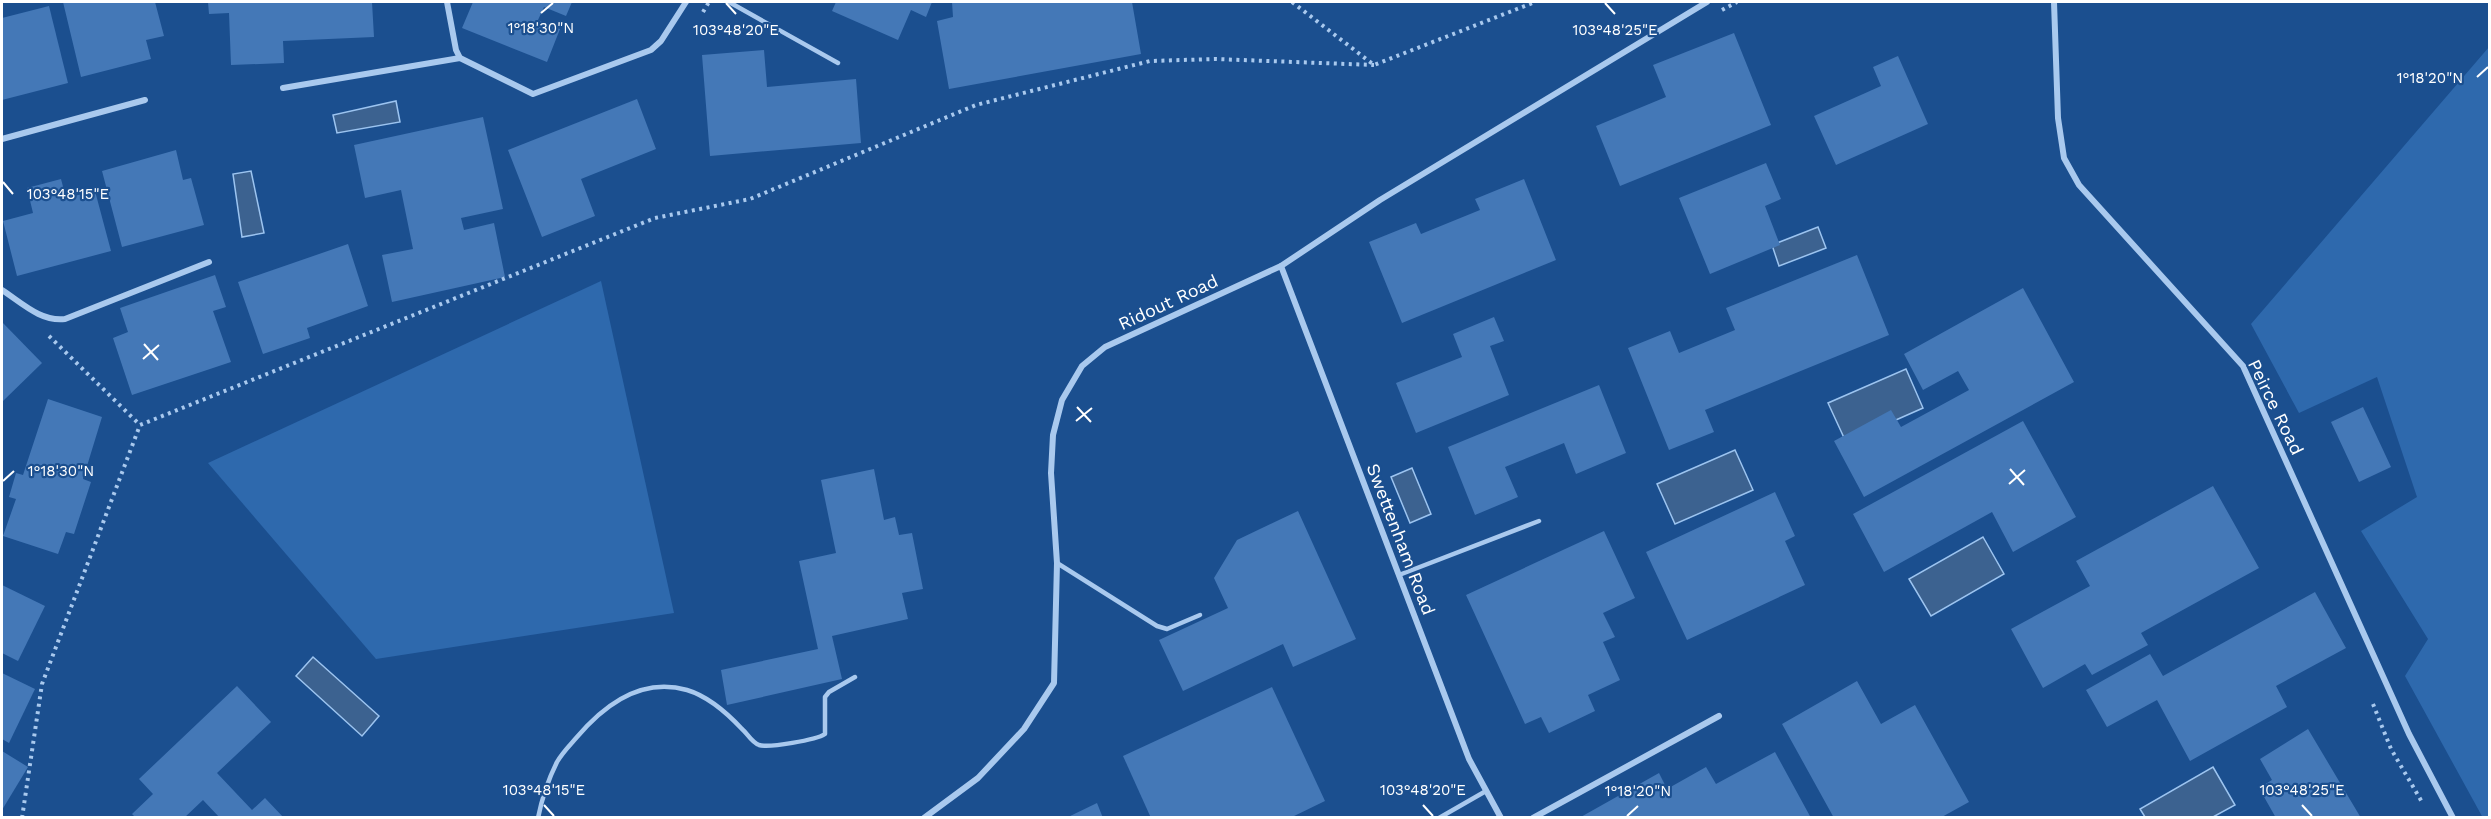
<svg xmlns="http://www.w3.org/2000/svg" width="2491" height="819" font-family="'Work Sans',sans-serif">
<rect width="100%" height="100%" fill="#1b4f8f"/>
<g fill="#2e69ad">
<path d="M2489,47l1,770 -7,1 -78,-142 23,-37 -67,-108 56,-34 -40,-120 -78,36 -48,-89z"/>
<path d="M601,281l73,332 -298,46 -168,-196z"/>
</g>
<g fill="#3c6290" stroke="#9cc4f0" stroke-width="1.5">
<path d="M396,101l4,21 -63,11 -4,-18z"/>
<path d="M251,171l13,62 -22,4 -9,-63z"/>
<path d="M1818,227l8,21 -47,18 -7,-21z"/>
<path d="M1906,369l17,39 -77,34 -18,-39z"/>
<path d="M1735,450l18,40 -78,34 -18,-40z"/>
<path d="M1412,468l19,46 -21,9 -19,-46z"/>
<path d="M1983,537l21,37 -73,42 -22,-37z"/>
<path d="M313,657l66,59 -17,20 -66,-60z"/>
<path d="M2213,767l22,38 -22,12h-68l-5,-8z"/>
</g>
<g fill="#4478b7">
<path d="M63,2h92l9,34 -18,4 5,19 -70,18z"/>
<path d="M208,2h164l2,35 -91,4 1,22 -53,2 -2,-52 -20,1z"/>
<path d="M473,2h99l-6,14 -22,-9 -6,13 22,9 -13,33 -85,-34z"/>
<path d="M836,2h96l-6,15 -15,-7 -13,30 -66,-29z"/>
<path d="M952,2h180l9,52 -192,35 -12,-68 16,-4z"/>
<path d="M49,6l19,77 -66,17v-82z"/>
<path d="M1734,33l37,92 -151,61 -24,-60 70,-29 -13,-32z"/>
<path d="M764,50l3,37 89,-8 5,64 -151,13 -8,-101z"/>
<path d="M1898,56l30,68 -92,41 -22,-49 67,-30 -8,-19z"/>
<path d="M637,99l19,50 -75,30 14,37 -53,21 -34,-87z"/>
<path d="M483,117l20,92 -42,9 3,12 30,-7 11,54 -113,25 -10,-47 31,-6 -12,-59 -36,8 -11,-53z"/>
<path d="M176,150l7,30 8,-2 13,47 -82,22 -20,-76z"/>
<path d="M1766,163l15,36 -16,7 15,39 -70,29 -31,-76z"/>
<path d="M61,179l5,19 29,-7 16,60 -94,25 -14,-55 30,-8 -6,-25z"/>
<path d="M1524,179l32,81 -154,63 -33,-81 47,-19 5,11 59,-24 -5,-11z"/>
<path d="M348,244l20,62 -61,22 3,10 -47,16 -25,-72z"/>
<path d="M1857,255l32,80 -184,75 9,22 -45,18 -41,-102 42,-17 9,22 56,-23 -9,-22z"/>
<path d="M215,275l11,32 -13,4 18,51 -99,33 -19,-57 15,-6 -8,-24z"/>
<path d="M2023,288l51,94 -210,115 -30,-56 57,-31 10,17 68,-37 -11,-19 -35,19 -19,-36z"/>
<path d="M1494,317l10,24 -14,5 19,49 -93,38 -20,-50 66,-26 -9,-23z"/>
<path d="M2,322l40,41 -40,39z"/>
<path d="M1599,385l27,68 -50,21 -12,-31 -59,24 13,30 -43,18 -27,-68z"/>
<path d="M48,399l54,18 -19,62 8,3 -17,52 -8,-2 -8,22 -55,-18 13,-37 -7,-2 7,-24 7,2z"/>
<path d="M2363,407l28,60 -32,15 -28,-60z"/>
<path d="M2023,421l53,96 -63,35 -21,-40 -108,60 -31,-58z"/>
<path d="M874,469l10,51 11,-3 4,18 13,-2 11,56 -21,4 6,26 -76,17 10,43 -115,26 -6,-35 97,-21 -19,-88 37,-8 -15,-73z"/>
<path d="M2213,486l46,82 -118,65 7,12 -56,30 -7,-11 -42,24 -32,-59 79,-43 -14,-25z"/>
<path d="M1775,492l20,44 -10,5 20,44 -118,55 -41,-88z"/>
<path d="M1298,511l58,128 -63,28 -10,-23 -100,47 -24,-51 69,-32 -14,-30 23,-38z"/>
<path d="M1604,531l31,67 -32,15 12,24 -12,5 17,38 -32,15 7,16 -46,22 -8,-16 -16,7 -59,-129z"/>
<path d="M2,585l43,21 -27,55 -16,-8z"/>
<path d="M2315,592l31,56 -70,38 11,21 -97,54 -33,-61 -50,27 -21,-37 64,-36 13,22z"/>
<path d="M2,673l33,16 -26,54 -7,-4z"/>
<path d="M1857,681l24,43 34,-19 54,97 -29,16h-106l-52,-94z"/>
<path d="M237,686l34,36 -54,51 35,37 13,-12 19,20h-64l-17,-18 -19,18h-48l-4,-4 21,-20 -14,-15z"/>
<path d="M1272,687l53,114 -35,17h-139l-28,-62z"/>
<path d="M2308,729l53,89h-85l-17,-30 13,-8 -12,-21z"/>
<path d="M2,751l26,16 -26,43z"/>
<path d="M1775,752l36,66h-232l80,-45 8,16 39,-22 10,17z"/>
<path d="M1097,803l6,15h-37z"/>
</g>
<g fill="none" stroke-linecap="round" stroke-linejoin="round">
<g stroke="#a9c9ee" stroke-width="4" stroke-dasharray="3 4.5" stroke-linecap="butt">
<path d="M1292,2l82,63 161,-63"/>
<path d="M1722,10l15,-8"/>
<path d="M703,12l6,-10"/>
<path d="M49,336l91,89"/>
<path d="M2373,704l18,45 31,53"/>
<path d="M22,818l20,-134 98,-259 515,-207 95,-19 226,-94 174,-44 65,-2 159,6"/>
</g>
<g stroke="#a9c9ee" stroke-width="4.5">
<path d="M729,2l109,61"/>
<path d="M1057,563l100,63 10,3 33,-14"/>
<path d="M1399,575l140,-54"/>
<path d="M538,818c4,-20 10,-38 19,-56 5,-9 13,-17 20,-25 28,-33 65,-60 110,-47 20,6 41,24 55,39 6,5 9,13 17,16 10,3 57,-5 66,-11v-37l4,-5 26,-15"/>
<path d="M1439,818l47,-27"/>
</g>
<g stroke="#a9c9ee" stroke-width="6">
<path d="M447,2l9,48 4,8 73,36 118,-44 10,-9 25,-39"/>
<path d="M2054,2l4,116 6,40 15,27 164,181 166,368 44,84"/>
<path d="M283,88l177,-30"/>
<path d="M2,139l143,-39"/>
<path d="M1281,266l188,493 32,59"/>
<path d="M2,290c20,13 39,32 63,29l144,-57"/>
<path d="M924,818l54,-40 46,-49 30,-46 3,-120 -6,-90 2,-38 9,-35 20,-34 23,-19 176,-81 99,-66 327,-198"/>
<path d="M1533,818l186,-102"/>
</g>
</g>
<path fill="none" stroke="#fff" stroke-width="2" d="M726,3l10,11M1605,3l10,11M541,13l12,-10M2477,77l11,-10M3,182l10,12M144,344l14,16M143,359l16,-14M1077,407l14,15M1076,421l16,-13M2010,469l14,16M3,481l11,-10M2009,484l16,-14M544,805l10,11M1423,805l10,11M2302,805l10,11M1627,816l11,-10"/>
<g text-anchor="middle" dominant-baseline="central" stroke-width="4.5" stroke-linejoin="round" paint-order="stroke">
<g font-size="18" fill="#fff" stroke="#1b4f8f">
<text transform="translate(1168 302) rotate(-25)">Ridout Road</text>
<text transform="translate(2276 407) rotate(64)">Peirce Road</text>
<text transform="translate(1401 539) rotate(69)">Swettenham Road</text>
</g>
</g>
<g font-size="15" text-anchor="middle" fill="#fff" stroke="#1b4f8f" stroke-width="4.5" stroke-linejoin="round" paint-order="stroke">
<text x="541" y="33">1°18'30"N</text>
<text x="1615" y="35">103°48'25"E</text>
<text x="736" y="35">103°48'20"E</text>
<text x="2430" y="83">1°18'20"N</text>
<text x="68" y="199">103°48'15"E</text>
<text x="61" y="476">1°18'30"N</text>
<text x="544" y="795">103°48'15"E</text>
<text x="1423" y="795">103°48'20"E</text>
<text x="2302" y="795">103°48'25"E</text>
<text x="1638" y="796">1°18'20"N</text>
</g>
<rect width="2491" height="819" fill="none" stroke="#ffffff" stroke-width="6"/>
</svg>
